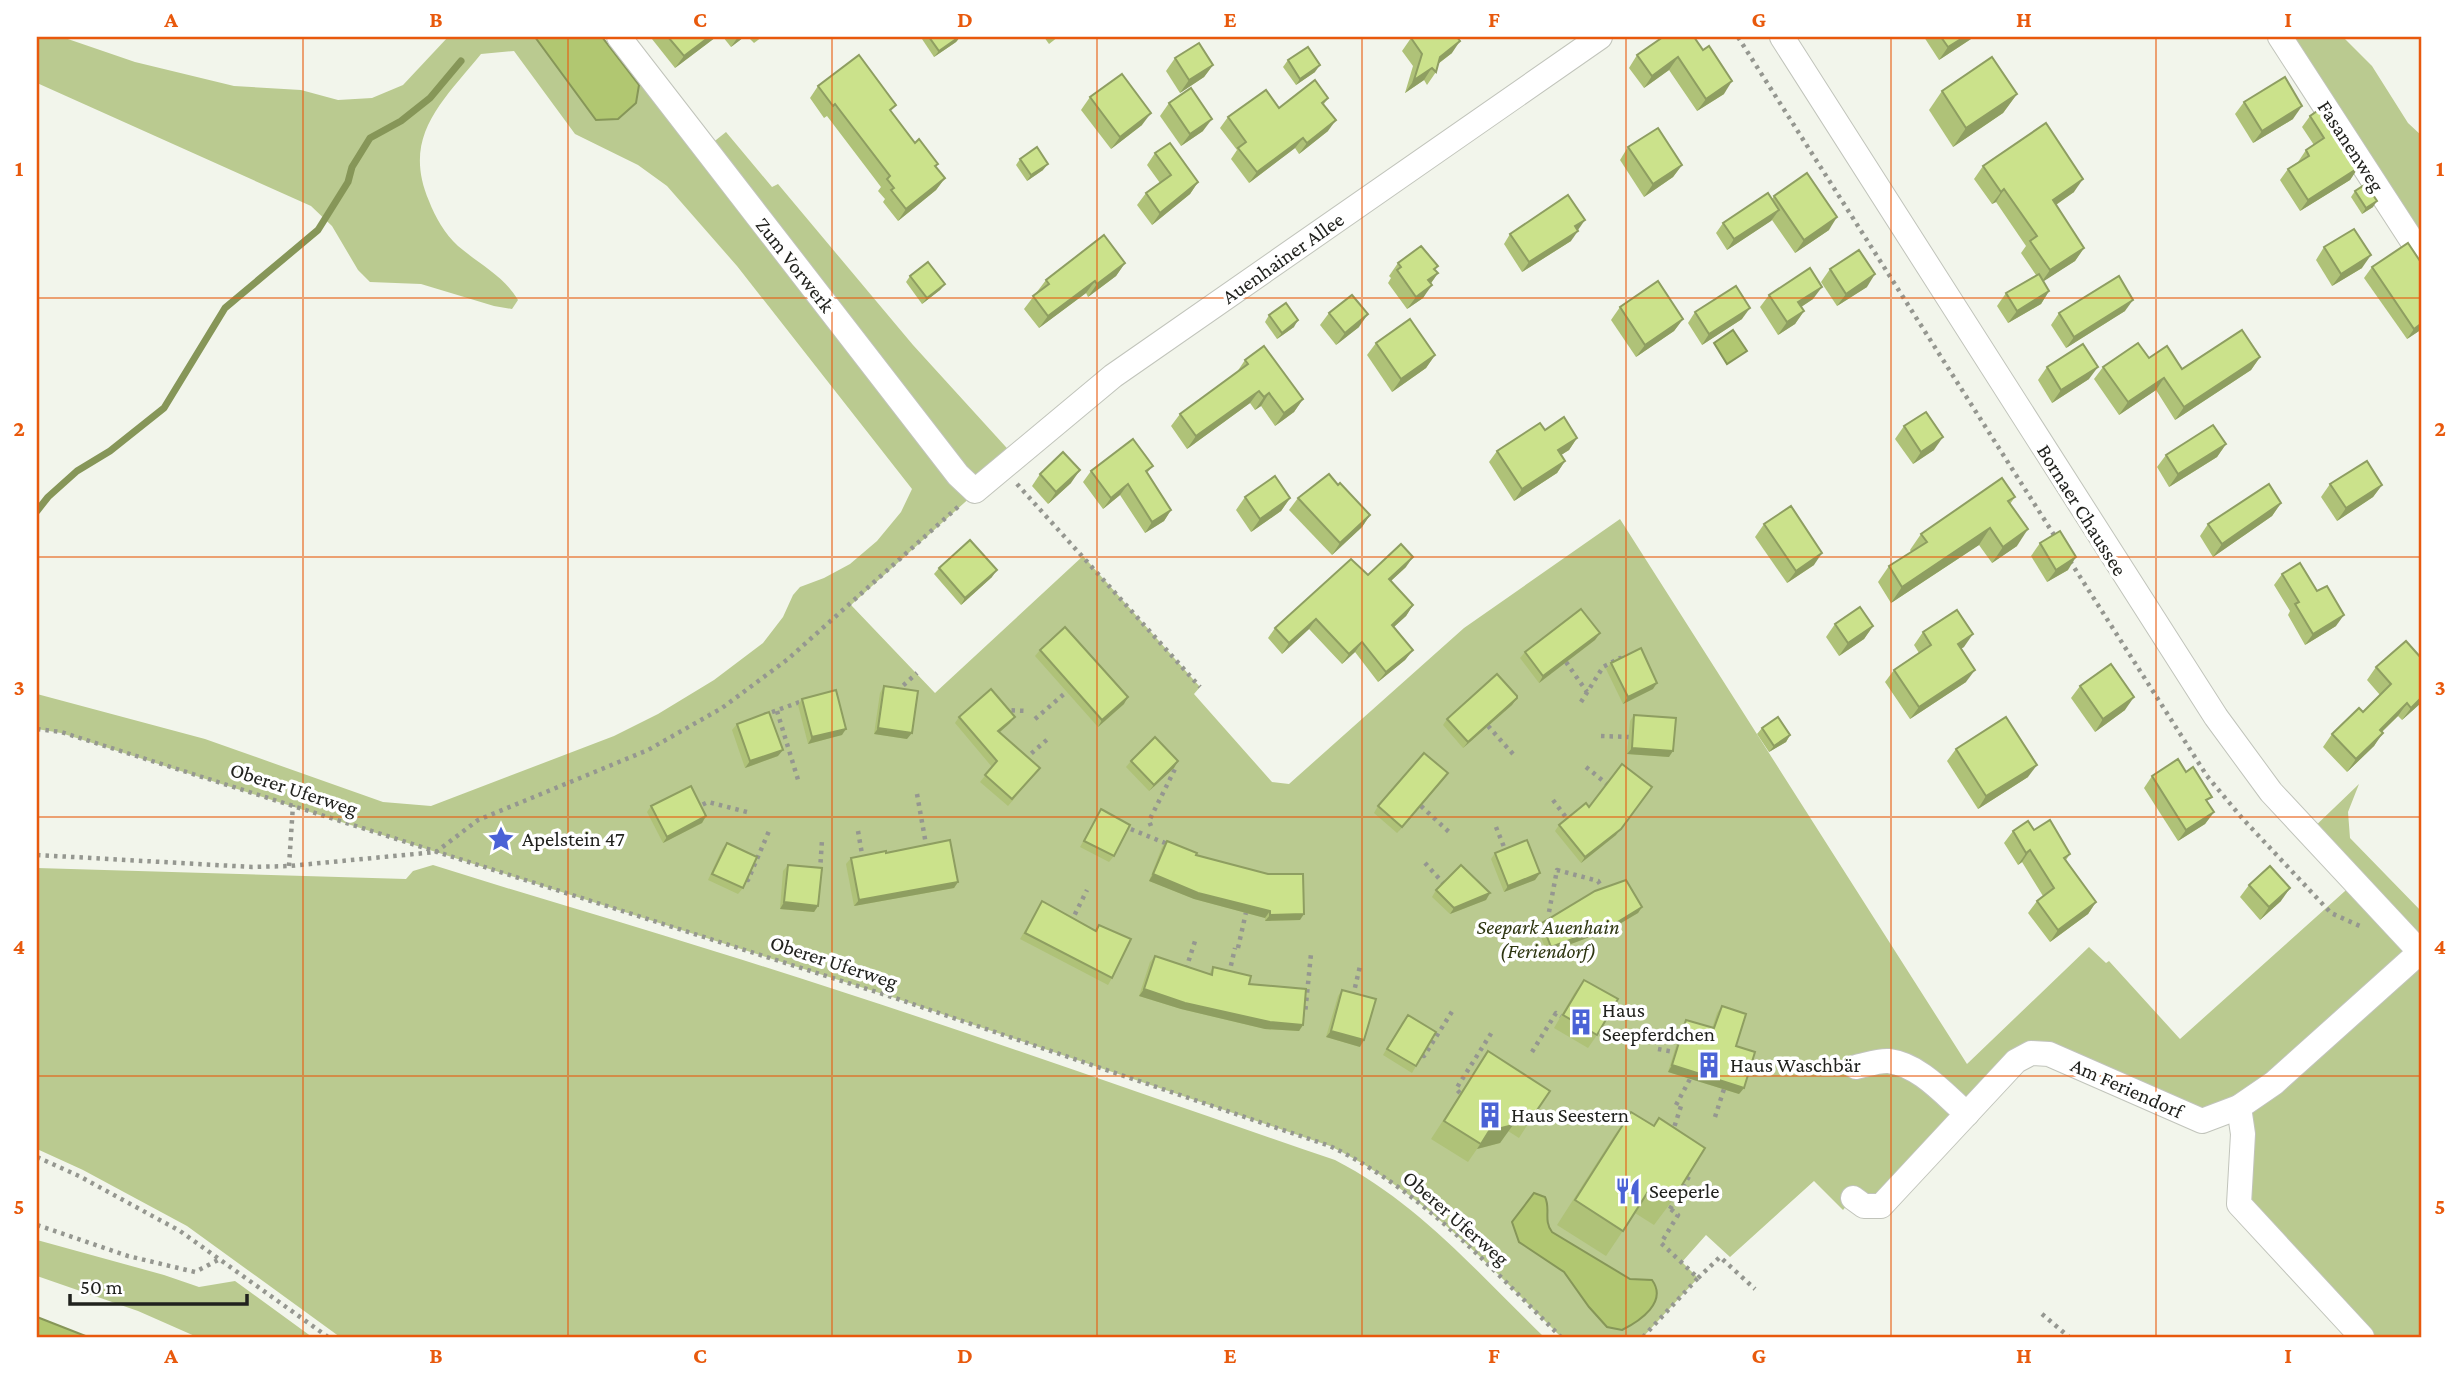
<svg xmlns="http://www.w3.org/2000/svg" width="2459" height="1374" font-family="'Crimson Pro',serif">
<rect width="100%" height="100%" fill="#f2f5eb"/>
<g fill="#baca90">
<path d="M37,37h25l73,25 99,24 67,4 37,10 34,-2 31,-13 45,-48h87l61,83 40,-17 3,-18 11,-8 56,71 20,-16 46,55 6,-3 135,161 102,112 -164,148 84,88 148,-137 117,131 -6,7 78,88 17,2 175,-156 156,-109 347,545 122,-117 17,16 3,-2 71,78 174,-156 -45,-51 50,-48 -11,28 2,26 72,74v425h-60l-123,-133v-97l-37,14 -170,-68 -151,153 -28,-8 -10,12 -29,-29 -84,76 -24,-22 -24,27 16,16 -55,59h-82c-71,-70 -140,-147 -231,-191l-441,-150 -828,-263 -24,-4v-35l168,45 178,63 48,4 183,-70 44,-22 56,-34 49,-37 20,-26 10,-22 7,-8 24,-9 26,-14 27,-23 24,-29 11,-23 -175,-223 -70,-80 -29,-21 -63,-31 -61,-83 -33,3c-38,47 -80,82 -52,147 6,16 16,33 29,45 21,18 46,30 60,54l-6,9 -18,-3 -73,-22 -51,-2 -12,-12 -26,-44 -21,-20 -274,-123z"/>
<path d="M2280,37h63l29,29 36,57 14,13v120z"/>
<path d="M433,865c94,30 189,57 284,87 208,64 413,138 618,208 82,42 144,114 209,177h-1204l-153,-111 -104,-56 -46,-21v-281l369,11 7,-8z"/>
<path d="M37,1240l127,35 35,12 36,-6 77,56h-115l-59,-26 -101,-35z"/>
</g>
<g fill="#b1c771" stroke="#869658" stroke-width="2">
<path d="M535,37h67l37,48 -3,18 -18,16 -22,1z"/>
<path d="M1733,330l14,21 -20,13 -13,-21z"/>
<path d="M1534,1193l11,4c6,12 -2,23 7,35l78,47 22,1c16,22 -12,41 -30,50l-15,-3 -18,-20 -25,-35 -45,-30 -7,-20z"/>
<path d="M37,1317l51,20h-51z"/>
</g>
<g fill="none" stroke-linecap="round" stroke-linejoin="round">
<path stroke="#869658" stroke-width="7" d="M37,511l11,-14 29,-26 33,-20 54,-43 61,-100 93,-78 30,-48 4,-15 18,-29 31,-17 29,-23 31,-37"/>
<g stroke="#c1c4bb" stroke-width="26">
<g id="minor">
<path d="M619,37l339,438 17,16 138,-115 487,-339"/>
<path d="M1782,37l434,680 55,75 151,162"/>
<path d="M2280,37l142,219"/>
<path d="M1856,1067c10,-2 23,-7 33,-6 31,4 56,34 78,53"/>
<path d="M2239,1107l4,27 -4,70 123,133"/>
<path d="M1853,1198l11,8h17l135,-145 15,-8 18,1 153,67 37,-14 35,-24 146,-131"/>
</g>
</g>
<g stroke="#959790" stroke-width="4.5" stroke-dasharray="3.5 5" stroke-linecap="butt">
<path d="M1738,37l318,501"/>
<path d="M1017,484l183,203"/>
<path d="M2070,561l137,215 35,42 89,95 31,14"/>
<path d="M1566,662l21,30"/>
<path d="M897,691l20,-18"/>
<path d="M1581,702l22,-35 17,-9 1,3"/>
<path d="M1003,710l25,1"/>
<path d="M777,711l22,72"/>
<path d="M764,715l41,-15"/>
<path d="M1035,719l36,-31"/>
<path d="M1488,726l25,28"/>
<path d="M37,729l24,3 828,264 441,150c91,44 160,121 231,191"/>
<path d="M1601,736l28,1"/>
<path d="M1025,759l25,-22"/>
<path d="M1586,767l21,17"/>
<path d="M917,794l10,56"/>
<path d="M1553,800l15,20"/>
<path d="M1421,806l28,26"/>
<path d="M695,808l13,-6 39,10"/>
<path d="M1123,826l47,19"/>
<path d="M1151,826l-2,-5 27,-54 -4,-5"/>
<path d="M1496,827l10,25"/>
<path d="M858,831l5,29"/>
<path d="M37,855l215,12 37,-1 147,-14 42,-32 170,-70 74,-42 66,-49 171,-153"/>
<path d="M1425,863l19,21"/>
<path d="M289,866l4,-61"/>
<path d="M820,871l2,-31"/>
<path d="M746,879l2,1 21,-49"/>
<path d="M1549,912l8,-42 41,11 5,8"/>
<path d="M1071,922l16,-32"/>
<path d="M1238,948l9,-40"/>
<path d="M1186,969l10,-31"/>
<path d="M1229,974l6,-26"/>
<path d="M1353,996l7,-30"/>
<path d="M1301,1014h4l6,-60"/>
<path d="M1658,1049l16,3"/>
<path d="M1532,1052l24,-39 5,3"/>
<path d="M1422,1055l2,1 29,-46"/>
<path d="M1460,1093l-4,-4 36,-57"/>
<path d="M1676,1105l14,-26"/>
<path d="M1715,1117l9,-28"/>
<path d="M1672,1134l9,-28"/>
<path d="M37,1157l42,19 101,55 148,106"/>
<path d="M1670,1209l21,-36 -5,-4"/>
<path d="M37,1225l91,31 67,16 23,-12"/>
<path d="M1698,1278l22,-21 35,32"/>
<path d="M2042,1314l27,23"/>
<path d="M1643,1337l55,-59 -37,-35 17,-28 -11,-9"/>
</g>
<use href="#minor" stroke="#fff" stroke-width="24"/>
</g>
<g fill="#afc278">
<path d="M653,37h63l-41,31 -23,-29z"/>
<path d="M723,37h21l-13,10z"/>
<path d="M748,37h14l-8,6z"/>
<path d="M924,37h36l-4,5 -22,15 -12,-18z"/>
<path d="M1044,37h14l-9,7z"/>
<path d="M1663,37l61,57 -27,17 -28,-41 -25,18 -15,-20 8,-13z"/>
<path d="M1924,37h50l-35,23z"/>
<path d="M1411,38l41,15 -14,11 -2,8 -9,13 -3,-5 -19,13 8,-27 -11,-15z"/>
<path d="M1175,58l38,7 -9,12 -24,16 -14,-22z"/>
<path d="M1288,60l27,12 -19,13 -13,-18z"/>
<path d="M818,86l73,26 24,31 23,21 -2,3 9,11 -9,12 -38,31 -15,-19 2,-3 -7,-8 3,-4 -54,-71 -3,2 -14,-20z"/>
<path d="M1942,91l75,3 -14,19 -50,34 -24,-37z"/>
<path d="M1090,97l52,28 -31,24 -30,-39z"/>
<path d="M1328,98l-4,6 4,27 -29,23 -4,-6 -46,35 -18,-24 6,-9 -17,-22 8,-11 51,-9z"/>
<path d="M2244,102l49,17 -40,24 -18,-29z"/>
<path d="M1169,103l34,28 -22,15 -21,-30z"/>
<path d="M2310,116l34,23 -3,4 17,25 -8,12 -50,31 -20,-31 8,-11 10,-7 8,-12 8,-5 -12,-18z"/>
<path d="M1628,147l54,18 -9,12 -29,20 -24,-37z"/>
<path d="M1155,153l43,29 -8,12 -38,31 -15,-20 9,-12 14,-10 -13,-18z"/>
<path d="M1020,159l23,11 -16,11 -11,-16z"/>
<path d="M1983,166l91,26 -18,13 28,43 -9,13 -32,20 6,10 -8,13 -33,19 -11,-17 9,-13 30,-18 -15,-22 5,-7 -30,-44 -4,2 -18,-25z"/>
<path d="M2355,191l18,16 -11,7 -11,-17z"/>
<path d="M1774,196l55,34 -34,23 -23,-33 -45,30 -11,-17 7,-10 49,-24z"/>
<path d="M1510,234l61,7 -49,31 -18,-28z"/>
<path d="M2324,247l38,21 -30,18 -16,-26z"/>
<path d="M1125,263l-9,13 -28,21 -2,-4 -47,35 -15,-19 22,-29z"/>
<path d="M1398,263l40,3 -3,4 3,3 -7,10 -8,15 -16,11 -19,-26 3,-5 -2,-2z"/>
<path d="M2372,267l50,62 -15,10 -43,-61z"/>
<path d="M1830,269l37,18 -30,19 -16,-24z"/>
<path d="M910,276l35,8 -5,6 -18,14 -16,-22z"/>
<path d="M1769,295l44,4 -12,8 3,4 -9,13 -17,11 -18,-28z"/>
<path d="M1620,307l63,12 -9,12 -38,26 -25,-37z"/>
<path d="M2125,311l-59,37 -15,-23 8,-12z"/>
<path d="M1695,312l47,7 -40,26 -14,-22z"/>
<path d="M1329,313l30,14 -23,18 -16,-20z"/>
<path d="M1269,315l25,12 -17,12 -12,-17z"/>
<path d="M1376,343l59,12 -9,13 -34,24 -25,-37z"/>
<path d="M2260,357l-9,13 -76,50 -19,-30 -37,25 -25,-36 9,-12 46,-9 33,11z"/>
<path d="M1245,360l58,39 -9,13 -19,14 -14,-20 -6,4 -5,-7 -63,46 -16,-23 9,-12 57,-42z"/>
<path d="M2047,367l42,12 -37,24 -14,-23z"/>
<path d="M1904,426l30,24 -21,14 -18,-25z"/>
<path d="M1545,430l32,8 -8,12 -8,5 4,6 -8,12 -43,28 -25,-39 8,-11z"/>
<path d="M2226,444l-9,13 -48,30 -12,-20 9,-12z"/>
<path d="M1153,466l-6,7 24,37 -7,11 -19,12 -25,-38 -17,14 -20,-27 8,-11z"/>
<path d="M1040,474l31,9 -23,21 -16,-18z"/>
<path d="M2330,484l52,1 -9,12 -36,24 -16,-24z"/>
<path d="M1338,485l32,30 -8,12 -30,28 -43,-45 9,-12z"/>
<path d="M1245,497l45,1 -9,13 -30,21 -15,-22z"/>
<path d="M2015,497l-5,7 7,42 -25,17 -13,-18 -88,58 -13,-21 11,-16 22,-14 -1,-2 11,-16z"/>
<path d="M2281,503l-9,13 -59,41 -13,-21 8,-12z"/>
<path d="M1764,524l50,41 -27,18 -32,-46z"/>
<path d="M2040,543l28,27 -21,12 -16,-26z"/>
<path d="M1406,567l-15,14 22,24 -7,11 -12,11 19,23 -8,10 -27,22 -23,-30 -13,12 -33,-35 -27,25 -14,-16 7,-10 93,-53z"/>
<path d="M939,568l53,9 -31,28 -27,-31z"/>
<path d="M2282,574l54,52 -31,19 -17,-30 2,-4 -16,-26z"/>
<path d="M1835,624l38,2 -9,13 -25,17 -13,-19z"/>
<path d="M1923,632l41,15 -3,1 5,34 -56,37 -25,-37 9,-12 25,-17 -5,-8z"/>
<path d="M1600,633l-5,7 -56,43 -19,-25 5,-6z"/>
<path d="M1040,650l84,54 -26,23 -63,-71z"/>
<path d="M1611,663l42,26 -30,15 -17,-35z"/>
<path d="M2376,667l46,35 -20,18 -4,-4 -16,16 -8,14 -27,26 -24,-25 9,-13 31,-22 17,-17 -13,-15z"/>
<path d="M884,686l23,53 -33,-5 6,-41z"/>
<path d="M2080,686l45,24 -30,22 -24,-34z"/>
<path d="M1517,698l-5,7 -49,43 -20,-23 4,-6z"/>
<path d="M802,699l40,36 -34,9 -10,-39z"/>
<path d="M1634,715l35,42 -42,-3 3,-33z"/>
<path d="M959,717l51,6 -11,10 41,35 -32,38 -28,-24 12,-15 -37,-44z"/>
<path d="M737,724l41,32 -33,12 -13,-38z"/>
<path d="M1762,728l28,7 -4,7 -17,10 -12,-18z"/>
<path d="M1956,749l72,28 -50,32 -31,-48z"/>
<path d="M1131,761l43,7 -25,23 -23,-24z"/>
<path d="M2186,772l28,40 -9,12 -27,17 -34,-53 8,-12z"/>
<path d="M1443,780l-46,53 -23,-20 4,-7z"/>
<path d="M651,806l55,10 -4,7 -39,20 -16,-31z"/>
<path d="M1101,809l13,47 -5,6 -29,-15z"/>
<path d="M1559,825l57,10 -35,28 -26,-32z"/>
<path d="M2034,830l36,24 -4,6 30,42 -8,12 -38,28 -22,-29 9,-12 6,-5 -21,-34 -4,3 -14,-22 9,-12z"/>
<path d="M1167,841l29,14 104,65 -35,1v-3l-71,-19 -45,-18 13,-34z"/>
<path d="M727,843l16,45 -5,6 -30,-14 14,-31z"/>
<path d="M886,853l72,29 -4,6 -100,18 -8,-42 5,-6z"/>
<path d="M1495,853l45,20 -5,7 -31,12 -13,-33z"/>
<path d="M788,865l30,41 -4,6 -34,-3 3,-38z"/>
<path d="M2249,885l32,16 -21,19 -20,-23z"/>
<path d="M1436,890l54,3 -4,7 -36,14 -18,-17z"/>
<path d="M1042,901l53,29 4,-5 13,53 -4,7 -88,-46z"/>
<path d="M1642,907l-4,6 -27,16 -64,24 -9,-24 4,-6z"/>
<path d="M1155,956l54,18 4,-7 36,17 54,41 -4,6 -34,-2 -84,-20 -42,-13 11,-34z"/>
<path d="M1584,980l13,55 -9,13 -34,-20 21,-36z"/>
<path d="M1342,990l18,57 -34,-10 12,-41z"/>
<path d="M1722,1006l14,40 8,42 -5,6 -71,-22 14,-46 4,-6 26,8 5,-15z"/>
<path d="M1403,1021l13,45 -4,7 -29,-18z"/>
<path d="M1488,1051l43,68 -12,19 -11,-7 -8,12 -23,6 -9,13 -37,-23z"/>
<path d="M1631,1112l41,89 -18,24 -19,-12 -29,43 -49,-31 57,-89z"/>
</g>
<g fill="#8e9e61">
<path d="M709,37h7l-41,31 9,-12z"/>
<path d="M738,37h6l-13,10z"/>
<path d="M960,37l-4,5 -22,15 5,-6z"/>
<path d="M1964,37h10l-35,23 9,-13z"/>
<path d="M1460,41l-8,12 -21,16 -7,11 -19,13 9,-13 26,-23z"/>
<path d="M1678,57l-9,13 -25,18 8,-12z"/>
<path d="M1213,65l-9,12 -24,16 9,-13z"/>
<path d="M1320,65l-5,7 -19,13 4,-6z"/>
<path d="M1732,81l-8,13 -27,17 9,-12z"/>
<path d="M2017,94l-14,19 -50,34 13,-19z"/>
<path d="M2302,106l-9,13 -40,24 9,-12z"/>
<path d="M1151,113l-9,12 -31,24 9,-12z"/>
<path d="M1212,119l-9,12 -22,15 9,-12z"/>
<path d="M1336,120l-8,11 -29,23 8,-11z"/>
<path d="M1303,138l-8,10 -46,35 8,-11z"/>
<path d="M1048,164l-5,6 -16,11 4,-6z"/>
<path d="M1682,165l-9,12 -29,20 9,-13z"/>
<path d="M2358,168l-8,12 -50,31 8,-11z"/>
<path d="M945,178l-9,12 -38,31 8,-12z"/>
<path d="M2083,179l-9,13 -30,21 9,-13z"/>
<path d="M1198,182l-8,12 -38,31 8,-12z"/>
<path d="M2004,189l-8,13 -4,2 9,-12z"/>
<path d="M2377,201l-4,6 -11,7 4,-6z"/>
<path d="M1779,210l-8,11 -44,29 7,-11z"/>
<path d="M1837,217l-8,13 -34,23 9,-13z"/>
<path d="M1585,220l-7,10 -10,6 7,-10z"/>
<path d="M1578,231l-7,10 -49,31 7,-10z"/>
<path d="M2084,248l-9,13 -34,22 9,-13z"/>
<path d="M2371,255l-9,13 -30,18 9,-12z"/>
<path d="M1125,263l-9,13 -28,21 9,-13z"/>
<path d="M1438,273l-9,13 -1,-6z"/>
<path d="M1875,274l-8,13 -30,19 9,-12z"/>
<path d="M1095,281l-9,12 -47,35 9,-12z"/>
<path d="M945,284l-5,6 -18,14 5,-6z"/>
<path d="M1432,285l-9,13 -16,11 9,-12z"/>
<path d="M1822,287l-9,12 -24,16 9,-13z"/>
<path d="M2049,291l-8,13 -33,19 9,-12z"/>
<path d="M2133,300l-8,11 -59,37 8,-11z"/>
<path d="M1750,308l-8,11 -40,26 7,-11z"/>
<path d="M1804,311l-9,13 -17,11 9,-13z"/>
<path d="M1368,314l-9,13 -23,18 9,-12z"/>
<path d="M1683,319l-9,12 -38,26 9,-12z"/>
<path d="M1298,320l-4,7 -17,12 5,-6z"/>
<path d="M2422,323v6l-15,10 7,-10z"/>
<path d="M1435,355l-9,13 -34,24 9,-13z"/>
<path d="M2260,357l-9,13 -76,50 9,-13z"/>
<path d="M2098,367l-9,12 -37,24 9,-13z"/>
<path d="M2164,378l-8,12 -37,25 9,-13z"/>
<path d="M1259,391l-9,12 -63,46 9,-13z"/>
<path d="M1269,393l-8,13 -6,4 9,-13z"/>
<path d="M1303,399l-9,13 -19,14 9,-13z"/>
<path d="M1943,437l-9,13 -21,14 8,-12z"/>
<path d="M1577,438l-8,12 -19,12 8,-12z"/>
<path d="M2226,444l-9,13 -48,30 9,-13z"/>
<path d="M1565,461l-8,12 -43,28 8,-12z"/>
<path d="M1080,470l-9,13 -23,21 8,-12z"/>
<path d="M1128,484l-8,11 -17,14 8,-11z"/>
<path d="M2382,485l-9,12 -36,24 9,-13z"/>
<path d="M1290,498l-9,13 -30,21 9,-13z"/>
<path d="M2281,503l-9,13 -59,41 9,-13z"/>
<path d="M1171,510l-7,11 -19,12 7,-11z"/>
<path d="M1370,515l-8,12 -30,28 8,-12z"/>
<path d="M1990,528l-11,17 -88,58 11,-16z"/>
<path d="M2028,529l-11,17 -25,17 11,-16z"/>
<path d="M1822,553l-8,12 -27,18 9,-12z"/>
<path d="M1413,557l-7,10 -24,22 7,-10z"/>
<path d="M2076,557l-8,13 -21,12 9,-12z"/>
<path d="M997,570l-5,7 -31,28 4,-7z"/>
<path d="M1413,605l-7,11 -21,19 7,-10z"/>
<path d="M2344,615l-8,11 -31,19 8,-11z"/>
<path d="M1316,619l-7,10 -27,25 7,-11z"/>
<path d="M1873,626l-9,13 -25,17 9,-13z"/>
<path d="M1600,633l-5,7 -56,43 4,-7z"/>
<path d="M1973,634l-9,13 -15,9 9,-12z"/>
<path d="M1362,642l-7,10 -13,12 7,-10z"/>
<path d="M1413,650l-8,10 -27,22 8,-10z"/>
<path d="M1975,670l-9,12 -56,37 9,-12z"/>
<path d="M1657,683l-4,6 -30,15 5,-7z"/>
<path d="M1128,697l-4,7 -26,23 4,-7z"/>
<path d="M2134,697l-9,13 -30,22 8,-13z"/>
<path d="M2422,697v5l-20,18 9,-12z"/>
<path d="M1517,698l-5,7 -49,43 5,-6z"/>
<path d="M2407,703l-9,13 -27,26 9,-12z"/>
<path d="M1015,717l-5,6 -17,15 5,-7z"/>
<path d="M878,728l34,5 -5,6 -33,-5z"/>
<path d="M846,729l-4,6 -34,9 4,-7z"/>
<path d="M2383,733l-9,13 -27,26 9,-13z"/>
<path d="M1790,735l-4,7 -17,10 5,-6z"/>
<path d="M1632,748l41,3 -4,6 -42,-3z"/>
<path d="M783,750l-5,6 -33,12 5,-7z"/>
<path d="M1178,761l-4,7 -25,23 5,-6z"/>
<path d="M2037,765l-9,12 -50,32 8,-13z"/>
<path d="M1448,773l-5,7 -46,53 5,-6z"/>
<path d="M1652,787l-36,48 -35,28 4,-6z"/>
<path d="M2214,812l-9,12 -27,17 8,-11z"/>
<path d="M706,816l-4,7 -39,20 4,-6z"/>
<path d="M2030,850l-8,12 -4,3 8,-12z"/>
<path d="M1540,873l-5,7 -31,12 4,-6z"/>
<path d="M1153,874l117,37 -5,7 -71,-19 -45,-18z"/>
<path d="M958,882l-4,6 -100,18 5,-6z"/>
<path d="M2290,888l-9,13 -21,19 9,-13z"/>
<path d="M1490,893l-4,7 -36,14 4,-6z"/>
<path d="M784,902l34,4 -4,6 -34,-3z"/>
<path d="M2096,902l-8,12 -38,28 8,-12z"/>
<path d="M1642,907l-4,6 -27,16 -64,24 4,-6z"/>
<path d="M1304,914l-4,6 -35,1 5,-6z"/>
<path d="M1144,989l159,36 -4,6 -34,-2 -84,-20 -42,-13z"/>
<path d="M1331,1031l33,9 -4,7 -34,-10z"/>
<path d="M1672,1065l72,23 -5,6 -71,-22z"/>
<path d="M1513,1125l-13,18 -23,6 12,-18z"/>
</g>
<g fill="#cbe28b" stroke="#8e9e61" stroke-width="2">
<path d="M668,37h41l-25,19z"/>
<path d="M929,37h30l-20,14z"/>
<path d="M1413,37h44l3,4 -20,16 -4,15 -4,-4 -18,12 8,-26 -11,-16z"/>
<path d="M1663,37h31l9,13 6,-4 23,35 -26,18 -28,-42 -26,19 -15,-21z"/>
<path d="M1941,37h23l-16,10z"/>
<path d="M1199,43l14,22 -24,15 -14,-22z"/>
<path d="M1308,47l12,18 -20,14 -12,-19z"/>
<path d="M859,55l37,50 -6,5 25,33 4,-4 19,25 -3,2 10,12 -39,31 -15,-19 3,-2 -7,-9 3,-3 -55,-72 -2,2 -15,-20z"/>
<path d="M1992,57l25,37 -51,34 -24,-37z"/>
<path d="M1122,74l29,39 -31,24 -30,-40z"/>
<path d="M2285,77l17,29 -40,25 -18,-29z"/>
<path d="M1315,80l13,18 -6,5 14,17 -29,23 -4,-5 -46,34 -19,-24 8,-6 -18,-25 38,-27 13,18z"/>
<path d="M1191,88l21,31 -22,15 -21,-31z"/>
<path d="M2323,107l21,32 -4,3 18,26 -50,32 -20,-31 21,-13 -3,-6 18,-12 -14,-22z"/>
<path d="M2046,123l37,56 -30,21 31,48 -34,22 -20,-29 7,-5 -33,-47 -3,3 -18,-26z"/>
<path d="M1658,128l24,37 -29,19 -25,-37z"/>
<path d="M1170,143l28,39 -38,31 -14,-20 25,-18 -16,-22z"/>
<path d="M1037,147l11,17 -17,11 -11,-16z"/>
<path d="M1807,173l30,44 -33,23 -30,-44z"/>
<path d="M2366,184l11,17 -11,7 -11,-17z"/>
<path d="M1768,193l11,17 -45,29 -11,-16z"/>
<path d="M1568,195l17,25 -10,6 3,5 -49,31 -19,-28z"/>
<path d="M2354,229l17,26 -30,19 -17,-27z"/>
<path d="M1104,235l21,28 -28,21 -2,-3 -47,35 -15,-20 16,-12 -3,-4z"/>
<path d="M2408,243l14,21v59l-8,6 -42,-62z"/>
<path d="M1421,246l17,20 -4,3 4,4 -10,7 4,5 -16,12 -19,-27 4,-3 -3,-4z"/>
<path d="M1859,250l16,24 -29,20 -16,-25z"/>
<path d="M928,262l17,22 -18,14 -17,-22z"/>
<path d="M1810,268l12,19 -24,15 6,9 -17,11 -18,-27z"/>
<path d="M2039,274l10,17 -32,20 -11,-18z"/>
<path d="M2119,276l14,24 -59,37 -15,-24z"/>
<path d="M1658,281l25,38 -38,26 -25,-38z"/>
<path d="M1736,286l14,22 -41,26 -14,-22z"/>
<path d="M1352,295l16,19 -23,19 -16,-20z"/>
<path d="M1286,303l12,17 -16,13 -13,-18z"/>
<path d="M1410,319l25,36 -34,24 -25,-36z"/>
<path d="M2242,330l18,27 -76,50 -20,-29 -36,24 -25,-35 35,-24 11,15 18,-12 15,23z"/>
<path d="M2083,344l15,23 -37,23 -14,-23z"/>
<path d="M1264,346l39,53 -19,14 -15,-20 -5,4 -5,-6 -63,45 -16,-22 68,-50 -3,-4z"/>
<path d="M1926,412l17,25 -22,15 -17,-26z"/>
<path d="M1564,417l13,21 -19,12 7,11 -43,28 -25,-38 43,-28 5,7z"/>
<path d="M2213,425l13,19 -48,30 -12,-19z"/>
<path d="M1133,439l20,27 -7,5 25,39 -19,12 -24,-38 -17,14 -20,-27z"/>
<path d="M1063,452l17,18 -24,22 -16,-18z"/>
<path d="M2367,461l15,24 -36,23 -16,-24z"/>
<path d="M1329,474l9,11 2,-2 30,32 -30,28 -42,-45z"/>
<path d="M1275,476l15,22 -30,21 -15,-22z"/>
<path d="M2002,478l13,19 -7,4 20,28 -25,18 -13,-19 -88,59 -13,-21 38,-24 -6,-8z"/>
<path d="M2269,484l12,19 -59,41 -14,-20z"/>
<path d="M1791,506l31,47 -26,18 -32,-47z"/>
<path d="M2060,531l16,26 -20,13 -16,-27z"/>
<path d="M970,540l27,30 -32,28 -26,-30z"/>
<path d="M1401,544l12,13 -24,22 24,26 -21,20 21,25 -27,22 -24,-30 -13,12 -33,-35 -27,24 -14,-15 76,-69 17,16z"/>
<path d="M2300,563l17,28 10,-5 17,29 -31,19 -18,-30 4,-2 -17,-28z"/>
<path d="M1860,607l13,19 -25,17 -13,-19z"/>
<path d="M1581,609l19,24 -57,43 -18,-24z"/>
<path d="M1957,610l16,24 -15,10 17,26 -56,37 -25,-37 37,-25 -8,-13z"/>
<path d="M1065,627l63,70 -26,23 -62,-70z"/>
<path d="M2406,641l16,18v38l-11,11 -4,-5 -27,27 3,3 -27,26 -24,-25 27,-26 4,4 28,-28 -15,-17z"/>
<path d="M1641,648l16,35 -29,14 -17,-34z"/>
<path d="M2111,664l23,33 -31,22 -23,-33z"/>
<path d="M1497,674l20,22v2l-49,44 -21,-23z"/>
<path d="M884,686l34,5 -6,42 -34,-5z"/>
<path d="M991,689l24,28 -17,14 42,37 -28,31 -27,-24 12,-14 -38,-44z"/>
<path d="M836,690l10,39 -34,8 -10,-38z"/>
<path d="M769,712l14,38 -33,11 -13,-37z"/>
<path d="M1634,715l42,3 -3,33 -41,-3z"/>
<path d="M1778,717l12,18 -16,11 -12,-18z"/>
<path d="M2006,717l31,48 -51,31 -30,-47z"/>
<path d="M1155,737l23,24 -24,24 -23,-24z"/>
<path d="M1424,753l24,20 -46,54 -24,-21z"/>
<path d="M2178,759l8,13 7,-5 19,30 -6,3 8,12 -28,18 -34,-54z"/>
<path d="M1622,764l30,23 -31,42 -36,28 -26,-32 27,-22 3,4z"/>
<path d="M691,786l15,30 -39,21 -16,-31z"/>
<path d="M1101,809l29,16 -16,31 -30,-15z"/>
<path d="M2050,820l20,34 -6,4 32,44 -38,28 -21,-29 17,-13 -24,-38 -4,3 -13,-22 15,-10 6,9z"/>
<path d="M950,840l8,42 -99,18 -8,-42 35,-7v2z"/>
<path d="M1527,840l13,33 -32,13 -13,-33z"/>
<path d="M1167,841l30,12 -1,2 72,19h35l1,40 -34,1v-4l-72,-18 -45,-19z"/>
<path d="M727,843l30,14 -14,31 -31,-14z"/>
<path d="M788,865l34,3 -4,38 -34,-4z"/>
<path d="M1461,865l29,28 -36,15 -18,-18z"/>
<path d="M2270,866l20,22 -21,19 -20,-22z"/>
<path d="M1626,880l16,27 -26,16 -65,24 -9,-24 53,-32z"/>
<path d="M1042,901l54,30 3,-6 32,14 -19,39 -87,-45z"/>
<path d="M1155,956l57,19 1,-8 38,9 -2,8 57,5 -3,36 -33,-3 -85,-19 -41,-14z"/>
<path d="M1584,980l34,19 -21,36 -34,-20z"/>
<path d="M1342,990l34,9 -12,41 -33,-9z"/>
<path d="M1722,1006l24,8 -10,32 19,6 -11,36 -72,-23 14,-45 28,8z"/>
<path d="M1408,1015l28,17 -20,34 -29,-17z"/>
<path d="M1488,1051l62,40 -19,28 -10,-7 -8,13 -24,6 -8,13 -37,-23z"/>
<path d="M1631,1112l23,14 5,-8 46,30 -33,53 -21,-14 -28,44 -48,-31z"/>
</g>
<path fill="none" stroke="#e8590c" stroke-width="2" stroke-opacity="0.55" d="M303,37v1300M568,37v1300M832,37v1300M1097,37v1300M1362,37v1300M1626,37v1300M1891,37v1300M2156,37v1300M37,298h2385M37,557h2385M37,817h2385M37,1076h2385"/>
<defs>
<g id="sight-bare" transform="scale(2.1)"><path d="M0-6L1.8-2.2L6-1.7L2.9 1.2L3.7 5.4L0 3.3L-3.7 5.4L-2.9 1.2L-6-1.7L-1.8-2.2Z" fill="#4a62d6" stroke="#fff" stroke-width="2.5" paint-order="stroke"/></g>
<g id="building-bare" transform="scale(2.1)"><path d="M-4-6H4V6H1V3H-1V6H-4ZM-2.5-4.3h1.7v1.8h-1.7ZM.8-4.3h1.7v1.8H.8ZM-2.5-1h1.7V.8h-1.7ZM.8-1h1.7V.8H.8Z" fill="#4a62d6" stroke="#fff" stroke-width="2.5" paint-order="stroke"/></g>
<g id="restaurant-bare" transform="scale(2.1)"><path d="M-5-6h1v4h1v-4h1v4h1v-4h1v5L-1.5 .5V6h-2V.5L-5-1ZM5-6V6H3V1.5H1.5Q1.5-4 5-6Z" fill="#4a62d6" stroke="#fff" stroke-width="2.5" paint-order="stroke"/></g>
</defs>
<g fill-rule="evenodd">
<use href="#sight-bare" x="501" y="839"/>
<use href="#building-bare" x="1581" y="1022"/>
<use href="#building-bare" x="1709" y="1065"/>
<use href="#building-bare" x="1490" y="1115"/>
<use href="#restaurant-bare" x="1628" y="1191"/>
</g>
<g text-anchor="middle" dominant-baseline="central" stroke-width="7" stroke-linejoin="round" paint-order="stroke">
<g font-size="21" fill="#21221e" stroke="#fff">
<text transform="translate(2351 146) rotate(57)">Fasanenweg</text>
<text transform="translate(1283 258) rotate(-35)">Auenhainer Allee</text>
<text transform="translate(795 265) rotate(52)">Zum Vorwerk</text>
<text transform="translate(2082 510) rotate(58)">Bornaer Chaussee</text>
<text transform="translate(294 789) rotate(18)">Oberer Uferweg</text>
<text transform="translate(834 962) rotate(18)">Oberer Uferweg</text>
<text transform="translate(2127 1088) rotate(24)">Am Feriendorf</text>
<text transform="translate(1456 1218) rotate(41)">Oberer Uferweg</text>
</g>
<g font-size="21" fill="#21221e" stroke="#fff" text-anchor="start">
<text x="522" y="839">Apelstein 47</text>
<text x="1602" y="1010">Haus<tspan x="1602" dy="24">Seepferdchen</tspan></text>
<text x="1730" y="1065">Haus Waschbär</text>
<text x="1511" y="1115">Haus Seestern</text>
<text x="1649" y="1191">Seeperle</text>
</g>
<g font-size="21" font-style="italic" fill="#2e3611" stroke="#fff">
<text x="1548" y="927">Seepark Auenhain<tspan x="1548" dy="24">(Feriendorf)</tspan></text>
</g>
</g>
<rect width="2459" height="1374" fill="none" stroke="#ffffff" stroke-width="77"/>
<path d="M70 1294v10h177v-10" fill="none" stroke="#21221e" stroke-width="3.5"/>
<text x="80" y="1294" font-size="21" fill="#21221e" stroke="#ffffff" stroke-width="5" paint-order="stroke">50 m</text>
<rect x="38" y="38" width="2382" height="1298" fill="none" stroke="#e8590c" stroke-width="2.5"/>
<g font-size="23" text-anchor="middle" font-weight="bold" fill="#e8590c">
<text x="171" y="27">A</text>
<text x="436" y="27">B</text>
<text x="700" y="27">C</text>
<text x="965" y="27">D</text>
<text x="1230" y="27">E</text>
<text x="1494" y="27">F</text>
<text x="1759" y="27">G</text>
<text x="2024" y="27">H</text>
<text x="2288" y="27">I</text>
<text x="19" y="176">1</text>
<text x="2440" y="176">1</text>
<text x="19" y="436">2</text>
<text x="2440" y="436">2</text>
<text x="19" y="695">3</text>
<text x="2440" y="695">3</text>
<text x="19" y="954">4</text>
<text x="2440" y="954">4</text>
<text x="19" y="1214">5</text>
<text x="2440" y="1214">5</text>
<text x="171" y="1363">A</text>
<text x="436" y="1363">B</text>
<text x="700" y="1363">C</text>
<text x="965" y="1363">D</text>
<text x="1230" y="1363">E</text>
<text x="1494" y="1363">F</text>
<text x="1759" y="1363">G</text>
<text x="2024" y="1363">H</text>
<text x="2288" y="1363">I</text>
</g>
</svg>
